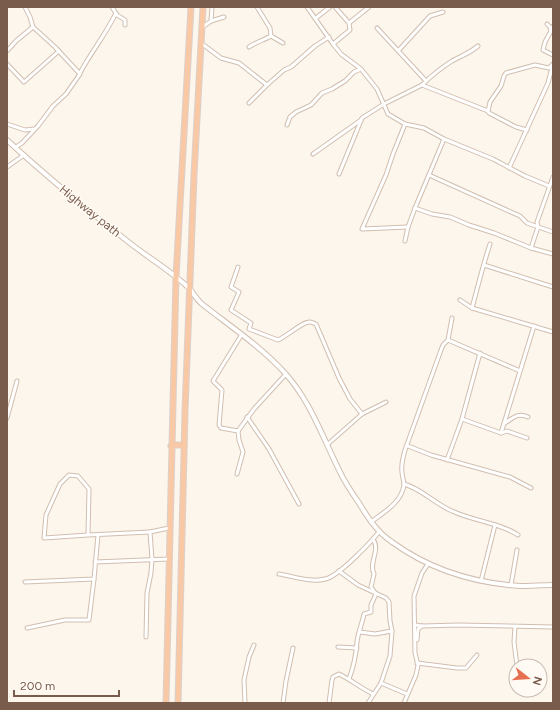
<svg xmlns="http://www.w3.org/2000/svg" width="560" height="710" font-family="Figtree,sans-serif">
<rect width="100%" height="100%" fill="#fdf6ec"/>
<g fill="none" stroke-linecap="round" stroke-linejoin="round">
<g stroke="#d1beb0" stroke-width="5">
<g id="minor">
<path d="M112,7l5,8 8,5v5"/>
<path d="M257,7l13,21 1,8 12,7"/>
<path d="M307,7l26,37 8,10 20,15 16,20 11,25 17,10 19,4 20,11 49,20 32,17 24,10"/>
<path d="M316,18l14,-11"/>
<path d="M211,21l13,-4"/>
<path d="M349,23l20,-16"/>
<path d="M547,24l3,3 1,4 2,-5"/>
<path d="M202,25l2,1 7,-5 1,-14"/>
<path d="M377,28l49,53"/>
<path d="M553,30l-2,1 -6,11 -2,8 10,5"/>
<path d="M201,43l20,15 18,5 28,22 17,-15 7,-3 24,-21 14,-9"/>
<path d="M333,44l17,-14 -1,-7 -14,-16"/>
<path d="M249,47c7,-5 15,-7 22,-11"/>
<path d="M7,51l9,-10 17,-14 -3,-10 -5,-10"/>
<path d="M398,51l32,-35 13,-4"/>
<path d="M7,64l17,18 35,-31"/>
<path d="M80,73c11,-21 26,-39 36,-60"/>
<path d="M422,85c9,-9 19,-17 30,-24 9,-5 18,-8 26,-15"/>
<path d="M249,103l18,-18"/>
<path d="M488,111l1,2 27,14 11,3"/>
<path d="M7,124l18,6 9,-1"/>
<path d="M405,124l-12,30 -7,21 -24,54 46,-2"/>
<path d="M287,125l3,-8 6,-5 15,-7 11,-12 10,-4 13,-8 9,-9 7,-3"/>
<path d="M16,147l6,-4 16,-17 15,-20 13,-12 14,-20 -25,-27 -22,-20"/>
<path d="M313,154l48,-34"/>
<path d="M7,167l17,-12"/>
<path d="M509,168l39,-85 5,-19"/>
<path d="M339,174l23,-56 22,-14 38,-19 66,26 2,-9 11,-16 3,-10 2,-3 29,-8 14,3 3,-3"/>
<path d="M429,175l82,37 9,4 7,7 26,9"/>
<path d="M415,208l17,6 18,3 19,8 25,8 37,15 22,6"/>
<path d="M405,241l3,-14 7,-19 29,-69"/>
<path d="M490,244c-7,21 -12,42 -18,64l81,24"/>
<path d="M531,248l7,-21 -1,-5 16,-45"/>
<path d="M484,265l69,22"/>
<path d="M238,267l-7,20 8,5 -8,18 20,13 -2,6 29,11c8,-3 25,-19 32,-18 2,0 5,2 6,2l23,54 11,21 12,15"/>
<path d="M460,300l12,8"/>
<path d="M448,340l72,31"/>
<path d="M247,417l22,32 30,55"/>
<path d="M7,418l10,-37"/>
<path d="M462,419l39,14 6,-2 20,7"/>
<path d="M505,423c8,-5 13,-11 23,-6"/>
<path d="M238,431l-17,-3 -2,-3 3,-35 -9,-9 29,-47"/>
<path d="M501,433l33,-107"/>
<path d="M328,444l34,-30 24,-12"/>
<path d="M408,446l23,9 79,22 21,11"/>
<path d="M447,460l15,-41 18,-66"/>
<path d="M237,474l6,-22 -4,-12 -1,-9 16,-22 32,-35"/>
<path d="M404,484c18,5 31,20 48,27 21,10 46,11 66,24"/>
<path d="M371,522c12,-9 31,-20 33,-37 0,-4 -2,-9 -2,-13 -1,-7 1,-15 3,-22l36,-100 2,-5 5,-5 4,-22"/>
<path d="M88,535l-44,3 2,-23 14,-31 9,-9 9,1 11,13 -1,46 62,-3"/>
<path d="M95,562l74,-3"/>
<path d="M339,571l19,14 28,13 3,4 1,19 2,10 -2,25 -9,27 -13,20"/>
<path d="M279,574c14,2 32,9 46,5 13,-2 45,-36 54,-47"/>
<path d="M481,581l14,-56"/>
<path d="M25,582l69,-3 4,-44"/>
<path d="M511,585l6,-35"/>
<path d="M415,625l7,1 36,-1 95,2"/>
<path d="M515,627l-1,15 3,24"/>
<path d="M27,628l38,-8h24l5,-41"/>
<path d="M360,632l15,2 17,-3"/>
<path d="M146,637l1,-44 4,-20 1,-14 -2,-27 19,-4"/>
<path d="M417,640l1,-11 4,-3"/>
<path d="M338,647l19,1"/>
<path d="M417,663l40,5h9l11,-13"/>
<path d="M349,679c5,-13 7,-24 8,-37 1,-9 5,-18 7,-28l7,-2v-7l5,-11 -5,-7 3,-13c-6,-12 7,-23 -1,-35"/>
<path d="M381,683l26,11"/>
<path d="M245,703l-1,-23 5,-23 5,-12"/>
<path d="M283,703l3,-22 7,-33"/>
<path d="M329,703l3,-23 1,-3 6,-3c12,6 22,14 34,20"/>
<path d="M404,703l12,-28 2,-10 -3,-12 -1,-57 8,-23 6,-9"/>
</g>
</g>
<g stroke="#d1beb0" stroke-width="6">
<path id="tertiary" d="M7,140c38,35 78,68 119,100 16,13 34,24 50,37 5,4 10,8 14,12 4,5 7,11 12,15 28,22 58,42 82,68 26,28 39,66 56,100 5,11 12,21 19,31 9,15 18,29 33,39 37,27 82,41 128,44 11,0 22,-1 33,-1"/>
</g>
<g stroke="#dad1cd" stroke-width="7">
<g id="trunk">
<path d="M171,446l1,-1h12"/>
<path d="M166,703l10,-426 15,-270"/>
<path d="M178,703l7,-292 9,-236 9,-168"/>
</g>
</g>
<use href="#minor" stroke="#fff" stroke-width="3"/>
<use href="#tertiary" stroke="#fff" stroke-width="4"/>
<use href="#trunk" stroke="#f9c8a4" stroke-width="5"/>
</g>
<g text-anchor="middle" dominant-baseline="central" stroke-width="3.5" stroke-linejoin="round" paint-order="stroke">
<g font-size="12" fill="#7a5c4d" stroke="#fffaf3">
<text transform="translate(90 211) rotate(39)">Highway path</text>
</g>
</g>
<rect width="560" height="710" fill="none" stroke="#7a5c4d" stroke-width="16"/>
<g transform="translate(528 678) rotate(107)"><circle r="19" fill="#fffaf3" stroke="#cabbb1"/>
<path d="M0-3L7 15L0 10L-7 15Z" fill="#e76f51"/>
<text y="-6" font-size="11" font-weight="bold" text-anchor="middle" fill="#7a5c4d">N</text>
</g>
<path d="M14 690v6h105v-6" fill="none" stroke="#7a5c4d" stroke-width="2"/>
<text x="20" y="690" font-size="12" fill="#7a5c4d" stroke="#fffaf3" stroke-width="3" paint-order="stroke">200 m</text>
</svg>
